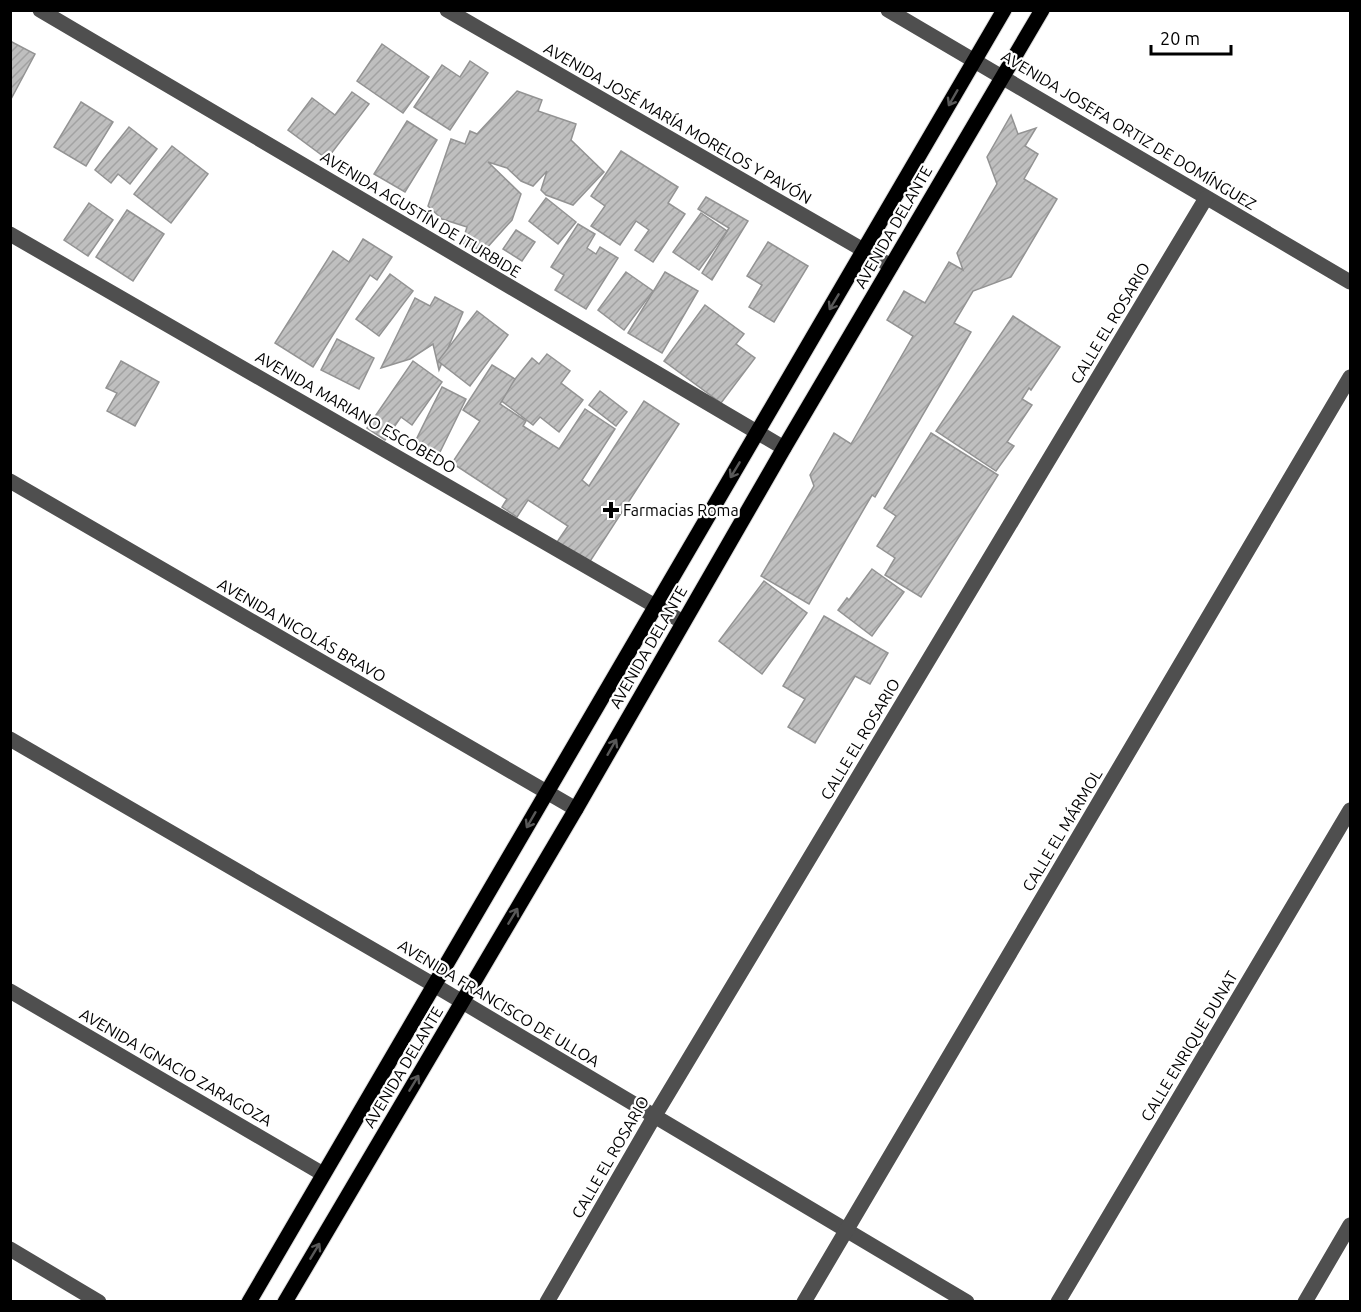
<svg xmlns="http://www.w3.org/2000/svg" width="1361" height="1312" font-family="Ubuntu,sans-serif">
<defs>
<pattern id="building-hatch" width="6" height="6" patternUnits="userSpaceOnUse" patternTransform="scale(1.5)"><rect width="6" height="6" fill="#bfbfbf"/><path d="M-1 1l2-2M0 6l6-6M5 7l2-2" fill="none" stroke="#a2a2a2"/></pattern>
</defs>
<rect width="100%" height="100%" fill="#fff"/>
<g fill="url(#building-hatch)" stroke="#939393" stroke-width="1.5">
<path d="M10,41l25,13 -25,47z"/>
<path d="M382,44l47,33 -26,36 -46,-32z"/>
<path d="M470,61l18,12 -38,57 -36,-23 28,-42 18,12z"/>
<path d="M517,91l25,9 -4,11 38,13 -5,16 33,32 -31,33 -27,-10 -5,-5 6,-19 -14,15 -12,-5 -14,-13 -19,-6 33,32 -9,26 -28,31 -22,-8 5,-16 -25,-8 -14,-13 23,-67 14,5 5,-13 7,3z"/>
<path d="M352,92l17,12 -42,55 -39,-29 24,-32 23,17z"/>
<path d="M81,102l32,20 -27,44 -32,-19z"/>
<path d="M1011,115l7,19 18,-6 -11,18 13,8 -14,25 33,20 -46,78 -38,14 -19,32 17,9 -96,165 -3,-2 -63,109 -48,-28 53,-90 -4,-11 24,-42 17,11 62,-108 -26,-16 17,-29 21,12 24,-41 14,8 -6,-17 40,-69 -10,-27z"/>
<path d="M407,121l30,19 -32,52 -31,-18z"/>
<path d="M129,127l28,22 -27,35 -12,-10 -7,9 -16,-13z"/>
<path d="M172,146l36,28 -37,49 -37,-29z"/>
<path d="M621,151l57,36 -10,16 17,11 -32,48 -18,-12 14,-20 -13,-9 -16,24 -29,-19 14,-20 -14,-10z"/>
<path d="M706,197l42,24 -36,59 -10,-7 27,-45 -31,-19z"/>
<path d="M546,198l30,24 -18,22 -29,-23z"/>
<path d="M89,203l24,17 -25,36 -24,-16z"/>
<path d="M127,210l37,24 -31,47 -37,-24z"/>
<path d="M701,213l26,18 -28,39 -26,-18z"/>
<path d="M578,224l17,10 -8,14 9,6 4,-7 18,11 -32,51 -31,-19 9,-15 -13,-8z"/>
<path d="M516,230l19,12 -13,19 -19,-12z"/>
<path d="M363,239l29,18 -15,23 -7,-5 -57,92 -38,-24 58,-92 16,11z"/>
<path d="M768,242l40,24 -34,56 -25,-15 13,-22 -15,-9z"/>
<path d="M626,272l27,19 -29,39 -26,-20z"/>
<path d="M665,272l33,19 -36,62 -34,-20z"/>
<path d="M390,274l23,17 -34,45 -23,-17z"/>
<path d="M435,297l28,15 -24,58 -6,-26 -23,15 -29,9 34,-70 15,8z"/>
<path d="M705,305l39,29 -8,10 19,14 -34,45 -57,-42z"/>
<path d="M477,311l31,24 -38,51 -32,-25z"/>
<path d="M1013,316l47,31 -29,43 -2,-2 -7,11 10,6 -25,37 7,4 -18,25 -60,-40z"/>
<path d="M337,339l37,19 -15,31 -38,-19z"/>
<path d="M547,354l23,17 -9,12 22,17 -24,32 -19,-15 -7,8 -34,-26 33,-41 7,6z"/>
<path d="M121,361l38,21 -24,44 -28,-15 10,-18 -11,-5z"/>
<path d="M413,361l29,21 -30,43 -11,-8 -16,23 -18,-12z"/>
<path d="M492,365l23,14 -15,25 26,17 -3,5 36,23 26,-40 30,20 -33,51 7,6 55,-85 35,23 -92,142 -32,-21 13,-19 -40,-26 -11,17 -15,-10 5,-8 -55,-36 28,-42 -17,-11z"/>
<path d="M442,387l24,12 -27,55 -24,-12z"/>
<path d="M600,391l27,21 -11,14 -27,-21z"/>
<path d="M931,433l67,42 -77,122 -36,-22 10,-17 -18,-12 19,-30 -12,-8z"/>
<path d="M872,569l32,23 -32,44 -34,-26 9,-12 2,2z"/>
<path d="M764,581l43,32 -45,61 -43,-33z"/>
<path d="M824,616l64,37 -18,31 -15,-8 -40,67 -27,-16 17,-28 -22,-13z"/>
</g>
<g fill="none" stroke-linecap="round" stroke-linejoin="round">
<g stroke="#dbdbdb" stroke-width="17">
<g id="major">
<path d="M249,1302l755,-1292"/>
<path d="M285,1302l291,-493 208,-361 258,-438"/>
</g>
</g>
<g stroke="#4f4f4f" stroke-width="15">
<path d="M40,10l744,438"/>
<path d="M447,10l444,256"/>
<path d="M888,10l462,272"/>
<path d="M10,234l673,388"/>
<path d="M10,481l566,328"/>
<path d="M10,739l424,246 533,317"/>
<path d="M10,991l313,183"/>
<path d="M10,1249l89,53"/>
<path d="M547,1302l107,-185 552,-919"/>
<path d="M804,1302l546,-925"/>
<path d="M1058,1302l292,-492"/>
<path d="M1305,1302l45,-77"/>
</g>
<use href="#major" stroke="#000" stroke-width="15"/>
</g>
<defs><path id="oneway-shaft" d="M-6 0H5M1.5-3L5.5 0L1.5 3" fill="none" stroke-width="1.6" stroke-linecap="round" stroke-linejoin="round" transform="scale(1.5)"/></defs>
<g stroke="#595959">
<use href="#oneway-shaft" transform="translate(953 98) rotate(120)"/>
<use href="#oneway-shaft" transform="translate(834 302) rotate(121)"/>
<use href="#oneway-shaft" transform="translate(735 470) rotate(121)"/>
<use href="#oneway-shaft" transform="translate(612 747) rotate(-60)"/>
<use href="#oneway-shaft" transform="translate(531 820) rotate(120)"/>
<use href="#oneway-shaft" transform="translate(513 916) rotate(-59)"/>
<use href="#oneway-shaft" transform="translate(414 1083) rotate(-59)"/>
<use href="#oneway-shaft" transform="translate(315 1251) rotate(-59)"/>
</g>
<path fill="#000" stroke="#fff" stroke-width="2" d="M608 501h6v6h6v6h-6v6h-6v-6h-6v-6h6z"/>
<g text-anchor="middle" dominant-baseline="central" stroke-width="4.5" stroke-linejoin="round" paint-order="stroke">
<g font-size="16" fill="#000" stroke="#fff">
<text transform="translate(678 123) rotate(30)">AVENIDA JOSÉ MARÍA MORELOS Y PAVÓN</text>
<text transform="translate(1129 130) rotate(31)">AVENIDA JOSEFA ORTIZ DE DOMÍNGUEZ</text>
<text transform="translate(421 214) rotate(31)">AVENIDA AGUSTÍN DE ITURBIDE</text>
<text transform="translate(893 227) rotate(-60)">AVENIDA DELANTE</text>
<text transform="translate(1110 323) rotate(-59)">CALLE EL ROSARIO</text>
<text transform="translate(356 412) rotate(30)">AVENIDA MARIANO ESCOBEDO</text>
<text transform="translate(302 630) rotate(30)">AVENIDA NICOLÁS BRAVO</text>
<text transform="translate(648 647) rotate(-60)">AVENIDA DELANTE</text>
<text transform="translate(860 739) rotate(-59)">CALLE EL ROSARIO</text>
<text transform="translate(1062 830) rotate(-59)">CALLE EL MÁRMOL</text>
<text transform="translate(499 1003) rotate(31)">AVENIDA FRANCISCO DE ULLOA</text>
<text transform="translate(1189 1046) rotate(-59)">CALLE ENRIQUE DUNAT</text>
<text transform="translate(176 1067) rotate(30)">AVENIDA IGNACIO ZARAGOZA</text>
<text transform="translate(403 1067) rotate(-59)">AVENIDA DELANTE</text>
<text transform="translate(610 1157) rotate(-60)">CALLE EL ROSARIO</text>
</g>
<g font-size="16" fill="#000" stroke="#fff" text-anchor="start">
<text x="623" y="510">Farmacias Roma</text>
</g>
</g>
<rect width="1361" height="1312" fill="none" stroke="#000000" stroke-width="24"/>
<path d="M1151 45v9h80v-9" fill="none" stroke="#000000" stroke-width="3"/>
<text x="1160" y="45" font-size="18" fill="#000000" stroke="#ffffff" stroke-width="4.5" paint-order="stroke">20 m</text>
</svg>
